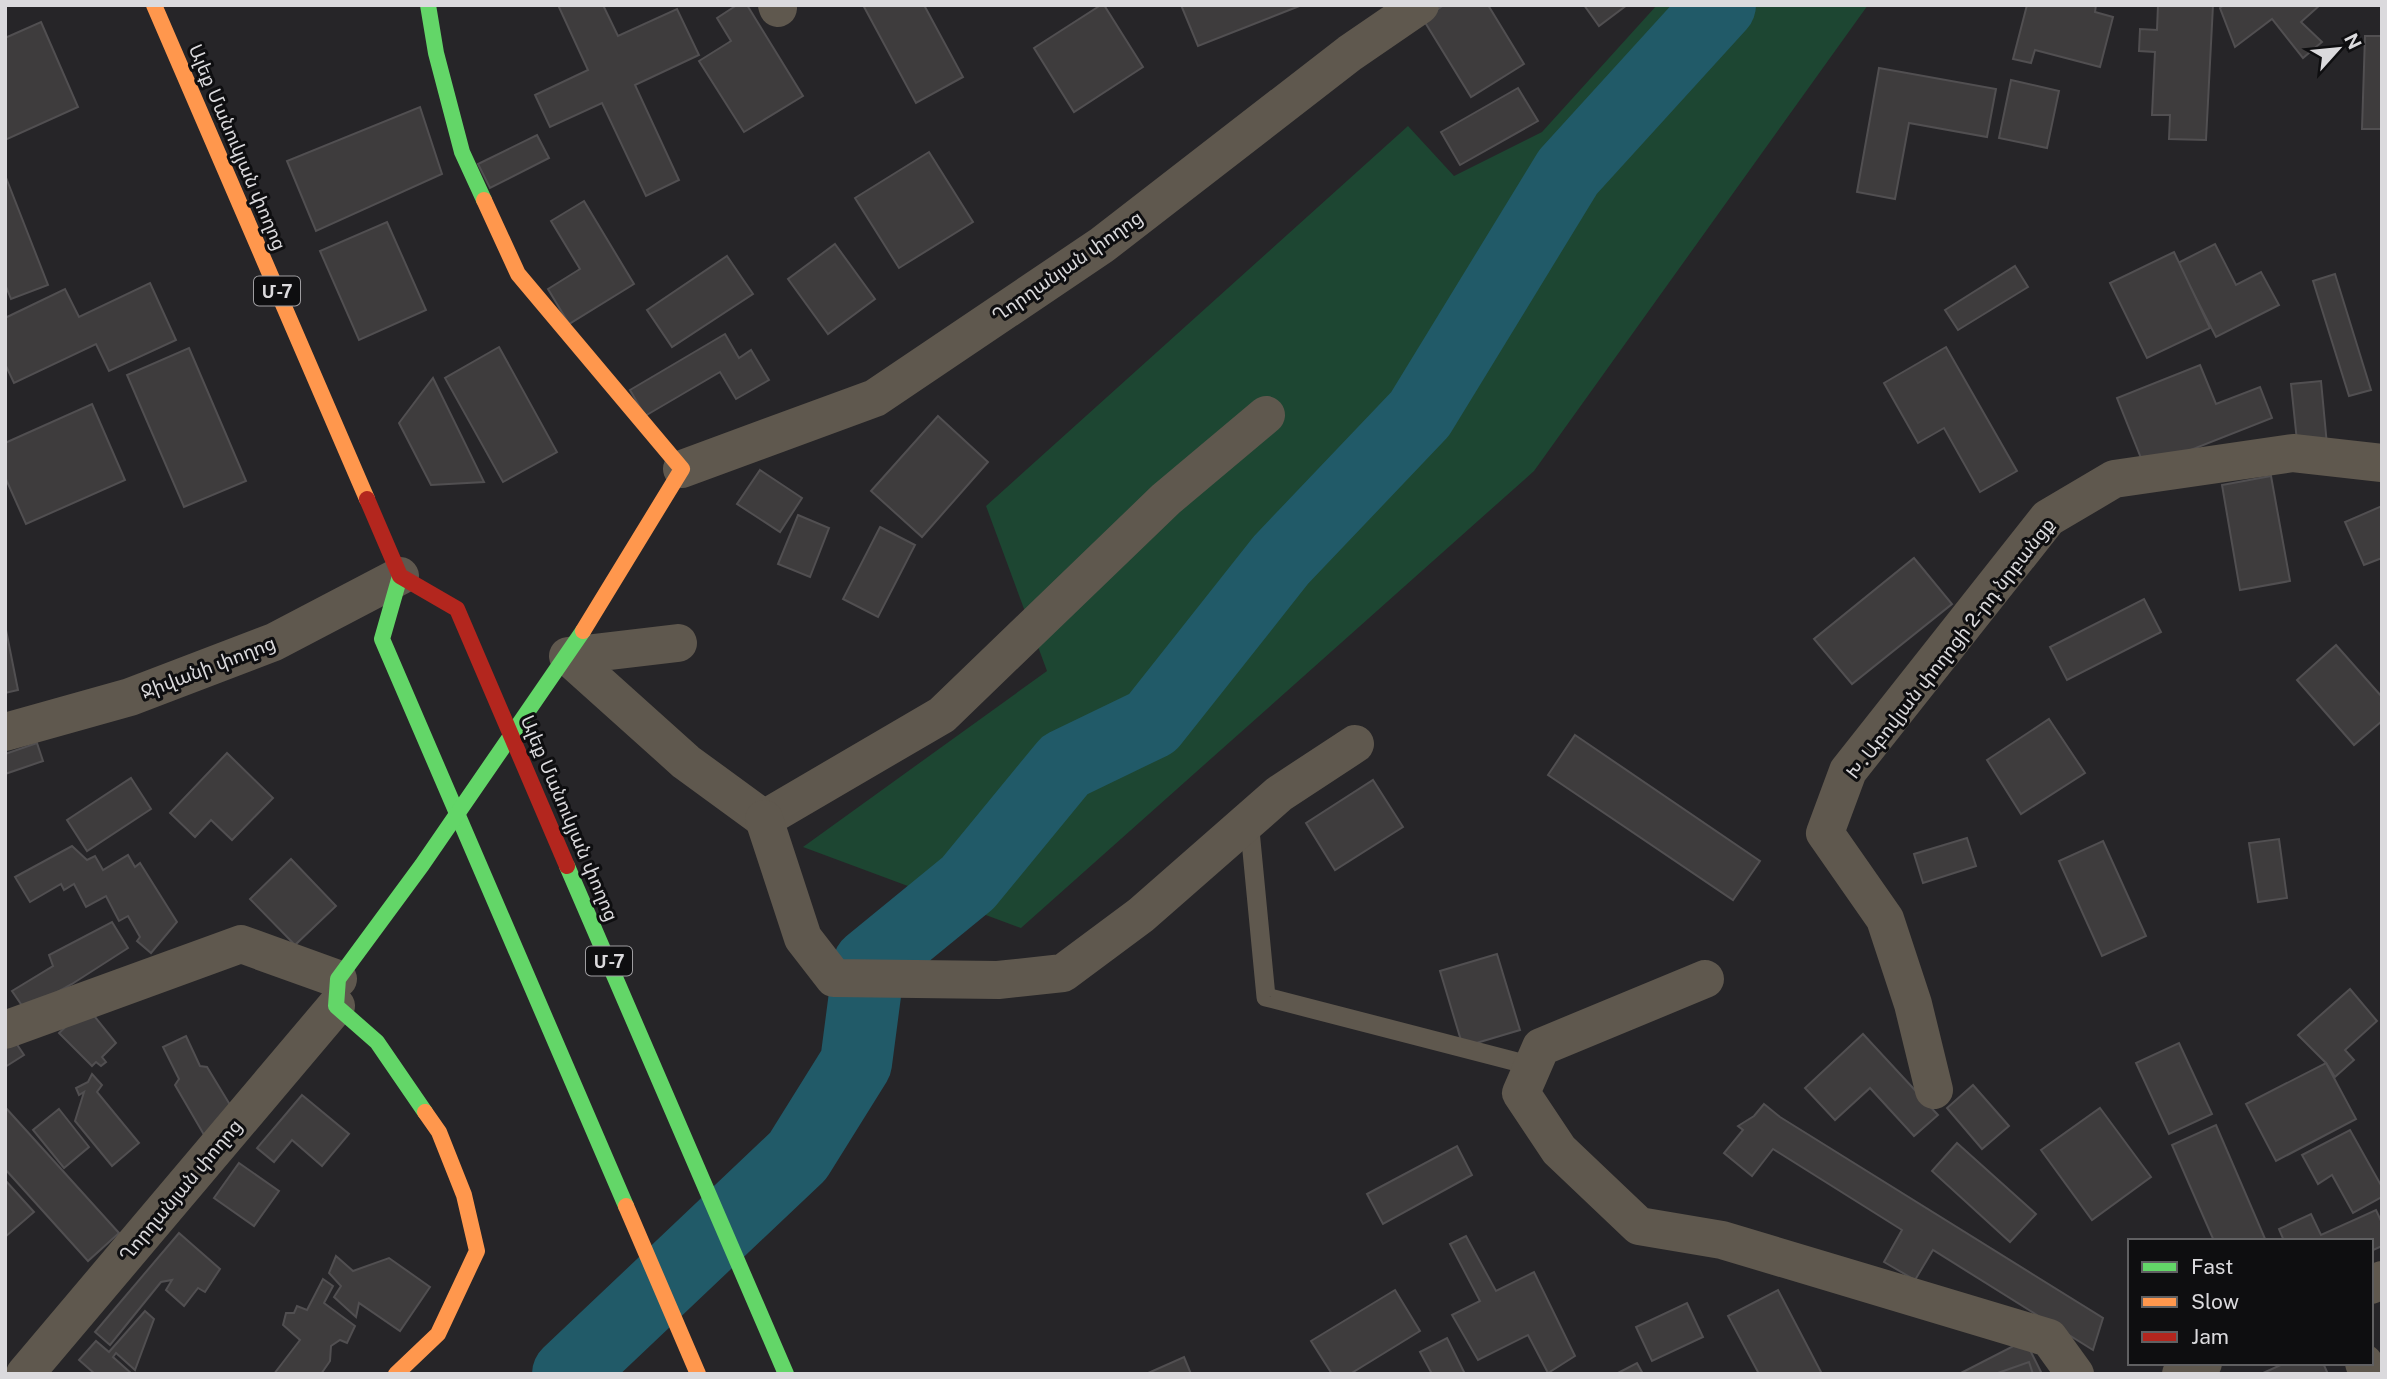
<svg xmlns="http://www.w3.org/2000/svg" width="2387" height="1379" font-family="'Public Sans','Noto Sans Armenian',sans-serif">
<rect width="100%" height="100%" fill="#262528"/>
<path fill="#1d4632" d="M1657,5h211l-334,466 -513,457 -218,-81 244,-176 -61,-165 422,-380 46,50 88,-44z"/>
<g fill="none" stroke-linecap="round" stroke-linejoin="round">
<path stroke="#215a68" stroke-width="72" d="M568,1374l230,-218 58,-93 13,-99 99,-81 97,-118 87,-42 129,-163 139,-146 148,-242 152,-167"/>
</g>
<g fill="#3e3c3d" stroke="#514f51" stroke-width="2">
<path d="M558,5h45l15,31 59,-27 22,46 -64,30 44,95 -33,16 -44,-93 -52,24 -15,-32 53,-25z"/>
<path d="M737,5h10l56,91 -59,36 -45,-71 32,-20 -14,-23z"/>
<path d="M863,5h61l39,72 -47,26z"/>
<path d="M1101,5h3l39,62 -69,45 -40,-64z"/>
<path d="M1181,5h121l-104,41z"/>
<path d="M1444,5h44l36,59 -53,33 -48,-78z"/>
<path d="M1584,5h43l-28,21z"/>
<path d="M2027,5h69l-1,7 18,5 -13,50 -65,-17 -4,13 -18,-4z"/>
<path d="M2158,5h55l-7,135 -37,-1 1,-24h-18l3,-63 -16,-1 1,-22 17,1z"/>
<path d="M2224,5h96l-19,17 21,20 -19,16 -31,-39 -37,28 -15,-39z"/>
<path d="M41,22l37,85 -73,33v-102z"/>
<path d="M2365,36h17v93h-20z"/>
<path d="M1879,68l117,21 -9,48 -78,-14 -14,76 -38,-7z"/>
<path d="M2011,80l48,11 -12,57 -48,-10z"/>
<path d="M1518,88l20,33 -78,44 -19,-33z"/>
<path d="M420,107l22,67 -126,57 -29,-70z"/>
<path d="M537,135l12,23 -59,30 -12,-24z"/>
<path d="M929,152l44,70 -74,46 -44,-70z"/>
<path d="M5,175l43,110 -37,14 -6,-15z"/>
<path d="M584,201l50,83 -65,40 -21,-35 32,-20 -29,-48z"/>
<path d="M387,222l39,88 -67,30 -39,-89z"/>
<path d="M835,244l40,55 -47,35 -40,-55z"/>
<path d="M2215,244l21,41 25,-13 18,33 -63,32 -38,-74z"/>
<path d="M2174,252l36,76 -63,30 -37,-75z"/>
<path d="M727,256l26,38 -81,53 -25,-37z"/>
<path d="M2015,266l13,21 -70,43 -13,-20z"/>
<path d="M2335,274l36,116 -22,6 -36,-115z"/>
<path d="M150,283l26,57 -67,31 -13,-27 -82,39 -9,-19v-46l60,-29 14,28z"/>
<path d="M725,334l14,24 12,-8 18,30 -33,19 -16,-27 -75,44 -15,-26z"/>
<path d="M499,347l58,105 -54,30 -58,-104z"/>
<path d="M1946,347l71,124 -37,21 -36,-64 -26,15 -34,-60z"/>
<path d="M189,348l57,133 -62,26 -57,-132z"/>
<path d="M2200,365l16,39 44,-17 12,31 -127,50 -28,-70z"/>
<path d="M433,378l51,104 -53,3 -32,-62z"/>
<path d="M2321,381l6,64 -30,-4 -6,-57z"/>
<path d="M92,404l33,76 -99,44 -21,-47v-34z"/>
<path d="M938,416l50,46 -66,75 -51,-46z"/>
<path d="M760,470l42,28 -22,34 -43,-28z"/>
<path d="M2271,476l19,105 -50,9 -18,-105z"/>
<path d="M2382,506v52l-18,7 -19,-43z"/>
<path d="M798,515l31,13 -19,49 -32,-13z"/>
<path d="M880,527l35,18 -37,72 -35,-18z"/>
<path d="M1914,558l38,46 -100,80 -38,-45z"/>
<path d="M2144,599l17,33 -94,48 -17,-33z"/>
<path d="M5,625l13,65 -13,3z"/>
<path d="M2336,645l46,52v24l-28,24 -57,-65z"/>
<path d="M2049,719l36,54 -64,41 -34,-54z"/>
<path d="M1575,735l185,126 -27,39 -185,-125z"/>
<path d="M37,743l6,18 -38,13v-20z"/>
<path d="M227,753l46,45 -41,42 -21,-20 -16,17 -25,-24z"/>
<path d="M131,778l20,31 -64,42 -20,-31z"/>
<path d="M1373,780l30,47 -68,43 -29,-47z"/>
<path d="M1967,838l9,28 -53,17 -9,-29z"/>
<path d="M2279,839l8,59 -29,4 -9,-59z"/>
<path d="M2103,841l43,95 -44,20 -43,-95z"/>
<path d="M72,846l15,14 8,-4 8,14 25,-15 7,12 5,-4 37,59 -26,31 -14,-12 3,-4 -12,-21 -9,5 -13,-25 -20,11 -12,-23 -10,6 -3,-6 -31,18 -15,-25z"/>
<path d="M291,859l45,47 -41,39 -45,-46z"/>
<path d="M112,922l16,26 -56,36 -47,26 -13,-19 41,-25 -4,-11z"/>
<path d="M1497,954l23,76 -57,17 -23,-76z"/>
<path d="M2350,989l27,32 -32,29 9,10 -19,17 -9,-14 -28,-28z"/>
<path d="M87,1007l29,36 -14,14 4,5 -5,4 -5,-4 -4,4 -33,-33z"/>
<path d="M10,1034l14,21 -19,12v-30z"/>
<path d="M1863,1034l75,81 -24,21 -44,-48 -35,32 -30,-32z"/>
<path d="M186,1036l14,30 7,1 28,46 -28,27 -32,-55 4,-6 -16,-32z"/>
<path d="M2179,1043l33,71 -43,20 -33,-71z"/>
<path d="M2326,1063l30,56 -80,42 -30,-57z"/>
<path d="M92,1074l10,11 -5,7 42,51 -27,23 -37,-45 9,-29 -5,3 -3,-7 12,-6z"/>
<path d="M1973,1085l36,41 -27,23 -35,-41z"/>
<path d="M302,1095l47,39 -27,32 -30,-26 -18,22 -17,-14z"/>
<path d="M1764,1104l16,13 323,201 -10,32 -160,-100 -18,30 -31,-18 18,-32 -129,-81 -21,27 -28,-23 19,-23 -5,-4 16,-10z"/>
<path d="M5,1107l114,126 -31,28 -83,-92z"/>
<path d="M2100,1108l51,69 -59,43 -51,-70z"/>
<path d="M59,1109l30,38 -25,21 -31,-38z"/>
<path d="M2216,1125l50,116h-52l-42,-96z"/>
<path d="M2350,1130l32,57v10l-29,16 -21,-38 -14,9 -16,-29z"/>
<path d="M1957,1143l79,71 -26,28 -78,-71z"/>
<path d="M1457,1146l15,29 -89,49 -16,-30z"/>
<path d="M239,1163l40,28 -25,35 -40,-28z"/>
<path d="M5,1180l29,32 -29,25z"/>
<path d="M2376,1210l6,13v23l-11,5v-10h-87l-5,-12 32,-15 10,21z"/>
<path d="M179,1233l41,36 -15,23 -7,-4 -14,18 -18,-16 6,-10 -11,2 -51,63 -15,-13z"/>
<path d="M1466,1236l30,55 38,-19 41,84 -27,17 -20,-38 -50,25 -26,-45 28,-14 -30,-57z"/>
<path d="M336,1256l17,15 36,-13 41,29 -30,44 -41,-28 -3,14 -22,-20 7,-11 -12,-13z"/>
<path d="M323,1279l10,7 -9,17 31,23 -8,17 -7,-3 -9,6 -1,15 -9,13h-47l26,-34 -17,-15 3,-12h8l3,-7 10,4z"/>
<path d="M1395,1290l25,41 -70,43h-18l-21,-33z"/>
<path d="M1778,1290l44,84h-63l-31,-58z"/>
<path d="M1687,1303l16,34 -51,24 -16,-34z"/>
<path d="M145,1311l9,8 -19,51 -19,-17 -3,4 19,17h-37l-16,-14 17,-19 13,11z"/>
<path d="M1447,1338l18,36h-33l-12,-22z"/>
<path d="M2025,1340l17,34h-83z"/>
<path d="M1184,1357l7,17h-45z"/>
<path d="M2029,1362l4,12h-38z"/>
<path d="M1637,1363l6,11h-27z"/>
<path d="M2285,1363h38l5,11h-67z"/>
</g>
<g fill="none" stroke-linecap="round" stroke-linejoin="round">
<path stroke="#5f584e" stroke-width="19" d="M1249,820l17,177 267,69"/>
<g stroke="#5f584e" stroke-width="38">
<path d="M777,5l1,3"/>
<path d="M682,469l193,-71 227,-153 248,-192 70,-48"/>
<path d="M678,643l-110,13 118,106 78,57 178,-104 224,-216 100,-84"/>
<path d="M5,732l125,-35 144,-55 126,-66"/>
<path d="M764,819l39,119 31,40 164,2 65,-7 78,-58 138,-121 76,-50"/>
<path d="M1705,979l-164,68 -20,46 38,57 80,76 83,14 327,98 26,36"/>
<path d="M5,1030l236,-86 97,35"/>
<path d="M1934,1090l-21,-86 -28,-85 -60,-86 23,-62 200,-253 66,-39 179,-26 89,10"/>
<path d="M2371,1285l11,-5"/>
<path d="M2364,1363l4,11"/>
<path d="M25,1374l311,-368"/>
<path d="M2181,1374l22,-11"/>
</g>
<g stroke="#63d668" stroke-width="16">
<path d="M428,5l8,48 26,99 22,48"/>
<path d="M400,576l-18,63 244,567"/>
<path d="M567,866l219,508"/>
<path d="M425,1112l-48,-70 -41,-36 2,-27 84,-114 161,-234"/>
</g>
<g stroke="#ff974d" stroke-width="16">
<path d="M154,5l213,494"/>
<path d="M484,200l34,74 164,195 -99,162"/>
<path d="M626,1206l72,168"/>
<path d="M396,1374l42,-40 39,-83 -13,-56 -25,-63 -14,-20"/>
</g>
<path stroke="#b3261e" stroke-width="16" d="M367,499l33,77 57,33 110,257"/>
</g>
<g text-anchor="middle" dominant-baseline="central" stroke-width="6" stroke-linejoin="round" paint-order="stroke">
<g fill="#0e0e10" stroke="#9e9da0" stroke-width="2">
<rect x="254" y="276.5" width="46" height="29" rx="5"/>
<rect x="586" y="946.5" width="46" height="29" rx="5"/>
</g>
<g font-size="18" font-weight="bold" fill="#dbdadd">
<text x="277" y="291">Մ-7</text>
<text x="609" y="961">Մ-7</text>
</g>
<g font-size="19" fill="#dbdadd" stroke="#0e0e10">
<text transform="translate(238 147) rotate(67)">Ալեք Մանուկյան փողոց</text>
<text transform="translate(1067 266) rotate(-35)">Ղորղանյան փողոց</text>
<text transform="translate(1950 648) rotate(-52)">Խ․Աբովյան փողոցի 2-րդ նրբանցք</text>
<text transform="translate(208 667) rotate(-21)">Ջիվանի փողոց</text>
<text transform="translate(570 818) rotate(67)">Ալեք Մանուկյան փողոց</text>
<text transform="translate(180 1190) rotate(-50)">Ղորղանյան փողոց</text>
</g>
</g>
<rect width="2387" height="1379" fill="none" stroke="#dbdadd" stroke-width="14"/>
<rect x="2128" y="1239" width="245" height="126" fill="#0e0e10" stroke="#606062" stroke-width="2"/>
<rect x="2142" y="1262" width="35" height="10" fill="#63d668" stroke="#606062" stroke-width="2"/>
<text x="2191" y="1274" font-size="21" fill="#dbdadd">Fast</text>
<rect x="2142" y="1297" width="35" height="10" fill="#ff974d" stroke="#606062" stroke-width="2"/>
<text x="2191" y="1309" font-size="21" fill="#dbdadd">Slow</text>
<rect x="2142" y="1332" width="35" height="10" fill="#b3261e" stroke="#606062" stroke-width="2"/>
<text x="2191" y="1344" font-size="21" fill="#dbdadd">Jam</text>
<g transform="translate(2338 49) rotate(63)" stroke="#0e0e10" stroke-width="5" paint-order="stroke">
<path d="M0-5L12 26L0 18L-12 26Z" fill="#dbdadd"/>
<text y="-10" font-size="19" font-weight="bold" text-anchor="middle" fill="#dbdadd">N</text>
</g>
</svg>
